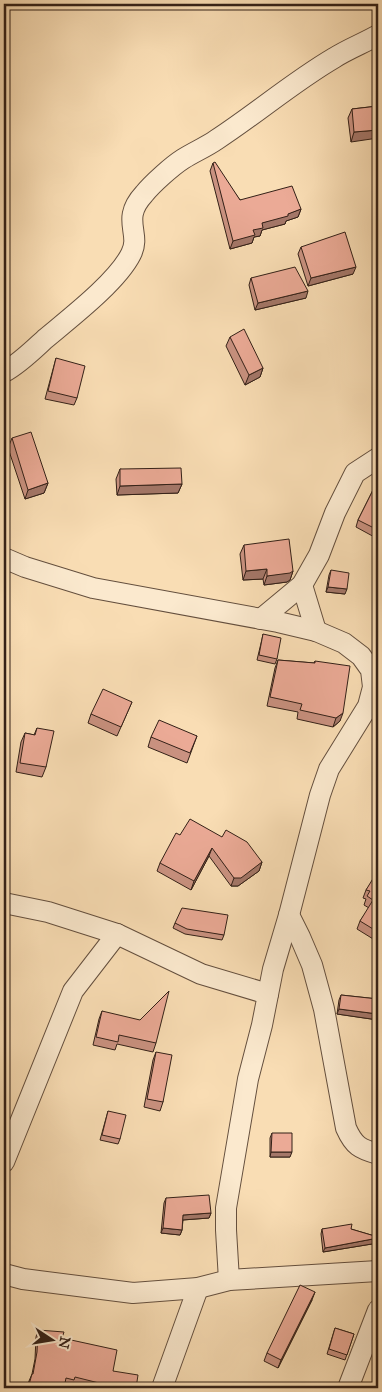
<svg xmlns="http://www.w3.org/2000/svg" width="382" height="1392" font-family="'IM FELL Great Primer',serif">
<rect width="100%" height="100%" fill="#f9ddb4"/>
<filter id="stains"><feTurbulence type="fractalNoise" baseFrequency=".004" numOctaves="4"/><feColorMatrix values="0 0 0 0 .2 0 0 0 0 .09 0 0 0 0 .02 0 0 0 .5 -.17"/></filter>
<radialGradient id="worn" r=".72"><stop offset=".6" stop-color="#630" stop-opacity="0"/><stop offset="1" stop-color="#630" stop-opacity=".3"/></radialGradient>
<g fill="none" stroke-linecap="round" stroke-linejoin="round">
<g stroke="#644f3e" stroke-width="22">
<g id="minor">
<path d="M4,372c15,-8 28,-21 41,-33 25,-21 72,-57 86,-85 11,-21 -11,-34 13,-60 8,-10 28,-28 39,-35 11,-7 23,-12 33,-19 40,-26 77,-58 118,-82 14,-9 30,-15 44,-23"/>
<path d="M4,558l21,9 68,21 185,34 38,9 28,12 17,13 10,14 2,17 -5,19 -39,63 -9,26 -31,120 -16,54 -11,56 -14,54 -22,129v22l3,50"/>
<path d="M302,585l14,46"/>
<path d="M261,619l41,-34 17,-30 16,-42 20,-40 23,-15"/>
<path d="M4,903l44,9 69,22 84,40 67,20"/>
<path d="M289,915l11,22 12,28 12,44 22,119c8,18 14,21 32,26"/>
<path d="M4,1162l69,-171 44,-57"/>
<path d="M4,1274l19,5 110,14 65,-5 31,-8 149,-9"/>
<path d="M162,1388l36,-100"/>
<path d="M348,1388l30,-78"/>
</g>
</g>
<use href="#minor" stroke="#fbe9ce" stroke-width="20"/>
</g>
<g fill="#ca9281" stroke="#332017">
<path d="M378,106l-27,36 -3,-24 4,-9z"/>
<path d="M213,163l27,37 61,9 -3,8 -12,4 -1,3 -23,6 -2,6 -6,1 -2,6 -22,6 -20,-78z"/>
<path d="M301,247l52,27 -45,12 -10,-32z"/>
<path d="M251,278l55,20 -51,12 -6,-25z"/>
<path d="M230,337l33,31 -3,9 -15,8 -19,-39z"/>
<path d="M56,358l21,40 -3,7 -29,-6z"/>
<path d="M12,438l36,45 -4,10 -19,6 -17,-51z"/>
<path d="M120,469l62,15 -4,9 -61,2 -1,-16z"/>
<path d="M378,480v59l-22,-12 2,-7z"/>
<path d="M244,545l49,26 -3,9 -3,2 -23,3 -1,-6 -20,1 -3,-26z"/>
<path d="M331,570l14,24 -19,-2 3,-17z"/>
<path d="M263,634l14,25 -2,5 -18,-4 5,-21z"/>
<path d="M278,660l36,3 1,-2 25,60 -7,6 -36,-8 1,-7 -31,-6 8,-38z"/>
<path d="M132,702l-15,34 -29,-13 3,-9z"/>
<path d="M37,728l9,39 -4,10 -26,-5 5,-30 4,-9 9,2z"/>
<path d="M197,736l-10,27 -39,-16 3,-10z"/>
<path d="M180,835l82,27 -3,9 -21,15h-7l-22,-30 -18,34 -34,-19 3,-8z"/>
<path d="M378,873v69l-21,-13 3,-8 9,-13 -5,-3 2,-6 -3,-1 3,-8z"/>
<path d="M175,923l49,12 -2,5 -37,-6 -12,-6z"/>
<path d="M341,995l37,4v21l-41,-6 2,-14z"/>
<path d="M102,1011l54,32 -3,9 -36,-8 -2,6 -22,-5 6,-26z"/>
<path d="M156,1052l7,50 -3,9 -16,-4 9,-47z"/>
<path d="M108,1111l12,28 -2,5 -18,-4z"/>
<path d="M272,1133l18,24h-20v-19z"/>
<path d="M166,1198l45,15 -2,5 -26,2 -1,10 -2,5 -19,-2 3,-30z"/>
<path d="M322,1229h29l27,8v6l-55,9 -2,-18z"/>
<path d="M312,1300l-34,68 -14,-7 3,-8z"/>
<path d="M335,1328l19,6 -9,26 -18,-6z"/>
<path d="M38,1330l24,8 51,33 23,17h-46l-18,-4 -1,3 -7,-2v3h-37l2,-7 3,-7 3,-15 1,-22z"/>
</g>
<g fill="#a47769" stroke="#332017">
<path d="M378,130v8l-27,4 3,-10z"/>
<path d="M301,209l-3,8 -12,4 -1,3 -23,6 -2,6 -6,1 -2,6 -22,6 3,-8 20,-11 9,-7z"/>
<path d="M356,267l-3,7 -45,12 3,-8z"/>
<path d="M308,291l-2,7 -51,12 3,-7z"/>
<path d="M263,368l-3,9 -15,8 4,-10z"/>
<path d="M48,483l-4,10 -19,6 3,-9z"/>
<path d="M182,484l-4,9 -61,2 3,-9z"/>
<path d="M267,569l-4,10 -20,1 3,-9z"/>
<path d="M293,571l-3,9 -3,2 -23,3 3,-9z"/>
<path d="M328,587l19,2 -2,5 -19,-2z"/>
<path d="M343,713l-3,8 -7,6 3,-9z"/>
<path d="M212,848l-3,8 -18,34 3,-9z"/>
<path d="M262,862l-3,9 -21,15h-7l3,-8z"/>
<path d="M339,1009l39,5v6l-41,-6z"/>
<path d="M271,1152h21l-2,5h-20z"/>
<path d="M211,1213l-2,5 -27,2 1,-5z"/>
<path d="M163,1228l19,2 -2,5 -19,-2z"/>
<path d="M378,1238v5l-55,9 2,-4z"/>
<path d="M315,1292l-3,8 -34,68 3,-8z"/>
</g>
<g fill="#ebaa96" stroke="#332017">
<path d="M378,106v24l-24,2 -2,-23z"/>
<path d="M215,162l25,38 52,-14 9,23 -13,5v2l-26,7 1,5 -10,2 2,5 -22,6 -20,-78z"/>
<path d="M345,232l11,35 -45,11 -10,-31z"/>
<path d="M295,267l13,24 -50,12 -7,-25z"/>
<path d="M244,329l19,39 -14,7 -19,-38z"/>
<path d="M56,358l29,8 -8,32 -29,-7z"/>
<path d="M31,432l17,51 -20,7 -16,-52z"/>
<path d="M181,468l1,16 -62,2v-17z"/>
<path d="M378,480v50l-20,-10z"/>
<path d="M289,539l4,32 -3,2 -23,3v-7l-21,2 -2,-26z"/>
<path d="M331,570l18,3 -2,16 -19,-2z"/>
<path d="M263,634l18,4 -4,21 -18,-4z"/>
<path d="M278,660l37,3v-2l35,5 -7,47 -7,5 -36,-8 2,-6 -32,-7z"/>
<path d="M103,689l29,13 -11,25 -30,-13z"/>
<path d="M159,720l38,16 -7,17 -39,-16z"/>
<path d="M37,728l17,3 -8,36 -26,-4 5,-30 10,2z"/>
<path d="M190,819l32,18 4,-7 21,12 15,20 -21,16h-7l-22,-30 -18,33 -34,-18 16,-30 4,2z"/>
<path d="M377,872l1,1v59l-18,-11 13,-21 -6,-4 3,-5 -4,-1z"/>
<path d="M182,908l46,7 -4,20 -37,-6 -12,-6z"/>
<path d="M4,973l5,2 -5,15z"/>
<path d="M169,991l-13,52 -37,-8 -1,7 -22,-5 6,-26 38,9z"/>
<path d="M341,995l37,4v15l-39,-5z"/>
<path d="M156,1052l16,3 -9,47 -16,-3z"/>
<path d="M108,1111l18,4 -6,24 -18,-4z"/>
<path d="M272,1133h20v19h-21z"/>
<path d="M209,1195l2,18 -28,2 -1,15 -19,-2 3,-30z"/>
<path d="M352,1224l-1,5 27,8v1l-53,10 -3,-19z"/>
<path d="M300,1285l15,7 -34,68 -14,-7z"/>
<path d="M335,1328l19,6 -7,21 -18,-6z"/>
<path d="M38,1330l26,2 -2,6 55,12 -4,21 25,4 -2,13h-21v-1l-40,-10 -1,3 -8,-2 -2,10h-36l4,-14h1l4,-22z"/>
<path d="M254,1383l6,5h-10z"/>
</g>
<rect width="382" height="1392" fill="none" stroke="#f9ddb4" stroke-width="20"/>
<rect x="5" y="5" width="372" height="1382" fill="none" stroke="#332017" stroke-width="2.5"/>
<rect x="10" y="10" width="362" height="1372" fill="none" stroke="#332017"/>
<g transform="translate(52 1340) rotate(102)" stroke="#fbe9ce" stroke-width="4" paint-order="stroke">
<path d="M0-4L9 19L0 12L-9 19Z" fill="#332017"/>
<text y="-8" font-size="14" font-weight="bold" text-anchor="middle" fill="#332017">N</text>
</g>
<rect width="100%" height="100%" filter="url(#stains)"/>
<rect width="100%" height="100%" fill="url(#worn)"/>
</svg>
